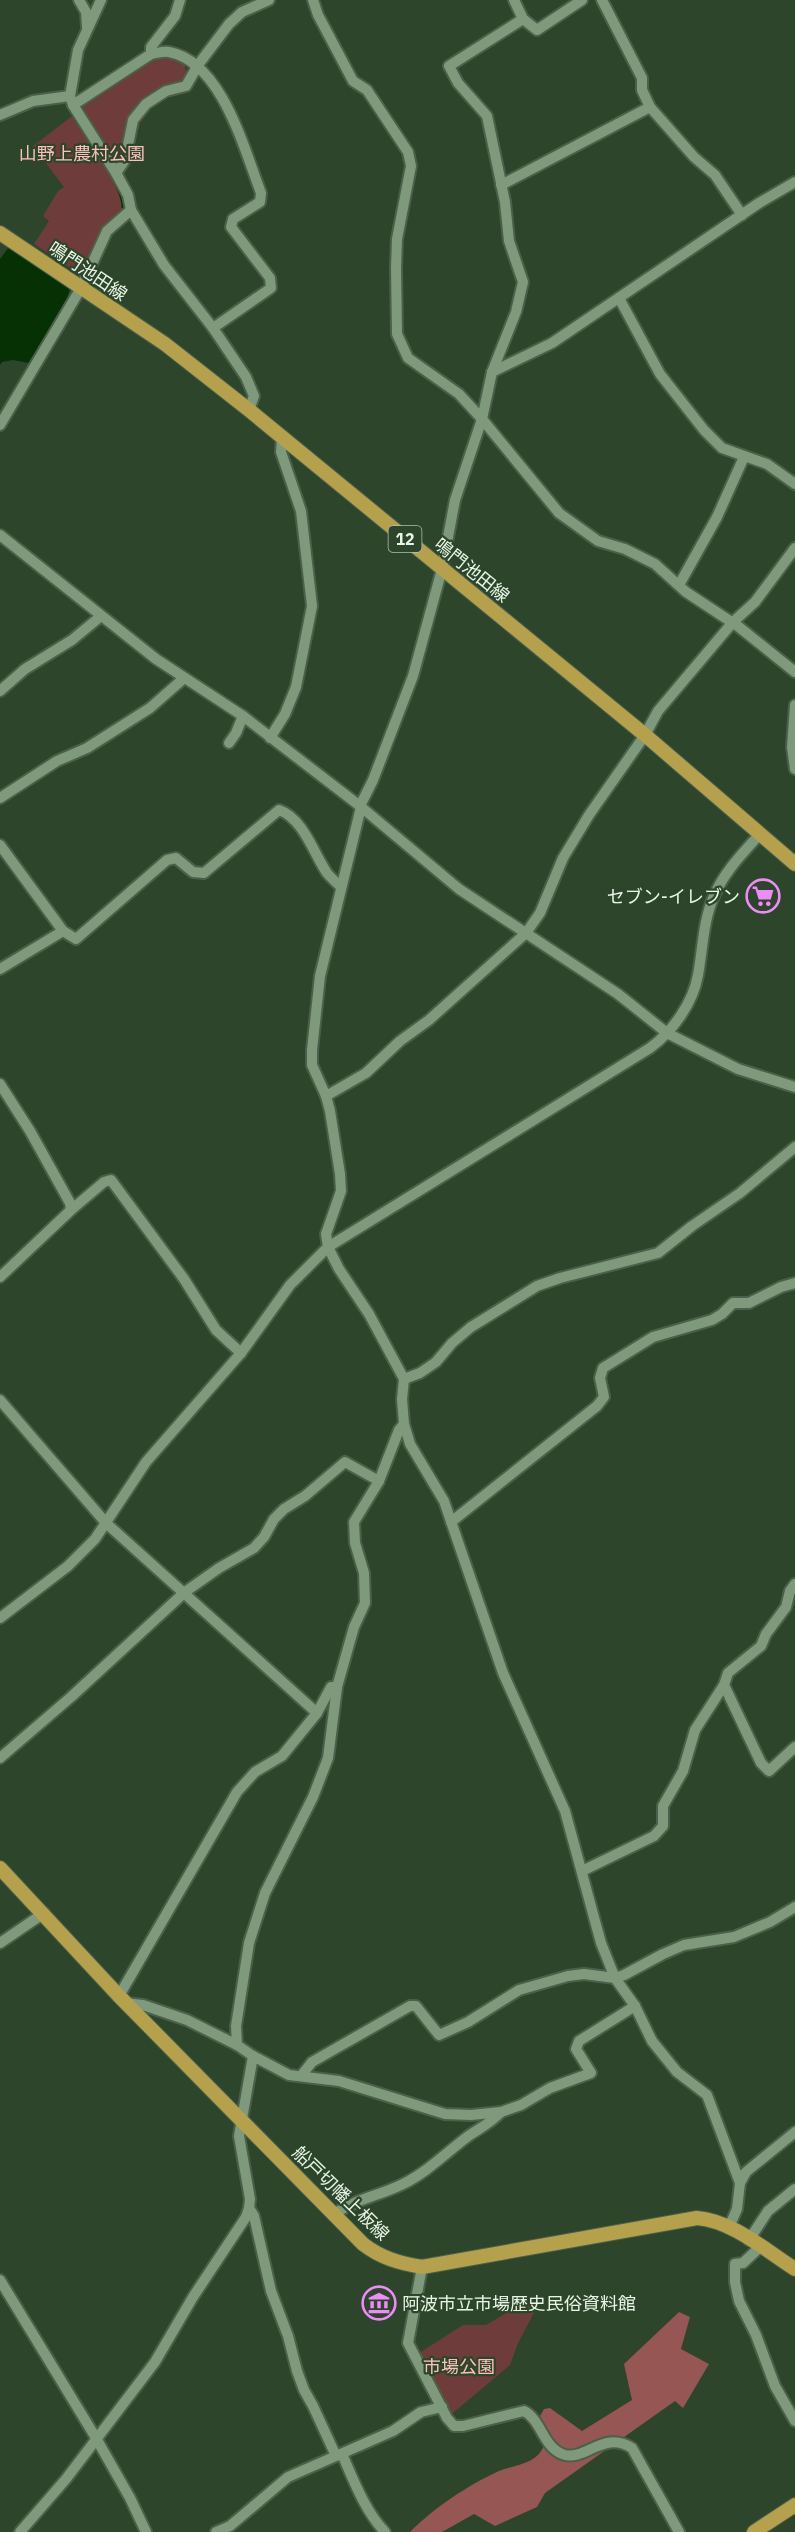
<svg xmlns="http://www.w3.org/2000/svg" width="795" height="2532" font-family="'IBM Plex Sans','Noto Sans JP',sans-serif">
<rect width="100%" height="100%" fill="#2d452b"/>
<g fill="#6e3d3b">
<path d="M169,56l15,8 3,11c-11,13 -39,15 -51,32 -10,13 -10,30 -15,45 -2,7 -7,14 -11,20l15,27 1,7 -24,24 -5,18 -16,27 -47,-31 15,-23 -6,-5 15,-25 6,-4 -31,-41 38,-29 10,-12 75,-47z"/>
<path d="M528,2300l9,7 -19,36 -8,22 -63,53 -34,-61 50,-32h23z"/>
</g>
<path fill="#965653" d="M679,2312l11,5 -9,32 28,15 -26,44 -8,-7 -130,92 -8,14 -42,19 -21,-12 -32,18h-32c24,-24 58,-47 89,-61 13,-5 28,-6 39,-16 5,-5 8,-14 11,-20l-9,-19 4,-7 6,-1 32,23 50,-31 -8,-36z"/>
<path fill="#053105" d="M9,247l61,41 -3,12 -38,63 -16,-3 -11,2 -2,3v-106z"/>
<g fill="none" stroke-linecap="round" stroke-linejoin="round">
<path stroke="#053105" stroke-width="3" d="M72,114c13,19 52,73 51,93"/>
<g stroke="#4b604a" stroke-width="14">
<g id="minor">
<path d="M79,0l7,12 1,15"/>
<path d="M101,0l-23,50 -8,46 3,9 43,68 12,22 3,15 33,55 49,63 33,49 8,19 -5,14"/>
<path d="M313,0l5,15 35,66 14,9 41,62 3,14 -14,73 -1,29 1,66 11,24 51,36 23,25 77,94 39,28 27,8 30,15 31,28 53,35 56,45"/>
<path d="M514,0l9,19"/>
<path d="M602,0l40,78v12l8,17 44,50 21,18 27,40"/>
<path d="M151,54c6,-1 13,-3 18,-2 53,10 75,97 92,141l-1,9 -27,17 -2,8 39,51 1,10 -58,40"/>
<path d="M73,105l78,-51v-7l24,-31 5,-16"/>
<path d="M0,115l33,-14 37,-5"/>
<path d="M116,173l9,-13 8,-40 13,-16 20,-13 20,-5 12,-21 31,-41 13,-12 27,-12"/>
<path d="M501,185l149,-78"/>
<path d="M619,298l41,76 44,56 18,18 45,16 28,20"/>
<path d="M492,372l60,-29 207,-140 36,-21"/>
<path d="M0,425l81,-137 26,-57 24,-21"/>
<path d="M0,535l156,124 87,57 117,90 99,83 159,105 49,39 71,36 57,18"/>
<path d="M679,585l38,-68 27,-60"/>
<path d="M0,691l25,-22 47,-29 29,-24"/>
<path d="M795,705l-3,42 3,22"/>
<path d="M270,738l15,-24 11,-27 16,-81 -11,-95 -20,-59 1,-15"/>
<path d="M229,743l7,-10 7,-17"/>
<path d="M0,798l57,-37 30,-13 63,-40 33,-29"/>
<path d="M360,806l13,-26 40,-104 29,-107 13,-69 27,-81 10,-47 24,-60 7,-30 -14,-41 -4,-39 -18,-86 -29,-33 -9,-17 74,-47 14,11 45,-30"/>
<path d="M361,807l-41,169 -8,74v15l14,31 4,15 10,63 1,17 -15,43 2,13 11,22 30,45 35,65 -2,20 2,25 6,20 34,57 59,172 62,138 36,132 14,35 20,28 17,35 25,31 30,23 33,88"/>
<path d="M0,845l63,86 13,8 91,-79 9,-2 17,14 11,1 75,-63c24,8 35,44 48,63 4,5 9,9 13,13"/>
<path d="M0,969l63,-38"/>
<path d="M0,1084l30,47 40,72 1,7"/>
<path d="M326,1096l40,-23 34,-32 29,-21 97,-87 14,-20 23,-55 26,-43 56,-80 13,-24 75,-89 22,-20 40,-54"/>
<path d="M0,1277l71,-67 33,-28 7,-2 73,99 32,51 25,23"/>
<path d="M404,1379l16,-6 16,-11 16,-19 19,-16 66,-41 23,-8 98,-25 34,-27 48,-33 55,-46"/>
<path d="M0,1400l106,123 211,190"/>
<path d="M451,1522l146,-116 7,-9 -4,-19 3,-10 50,-31 59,-17 10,-6 11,-11h16l32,-16 14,-4"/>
<path d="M0,1618l68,-52 27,-27 51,-77 95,-109 49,-68 38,-38 322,-199c23,-17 43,-45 48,-73 5,-27 5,-56 17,-81 10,-23 28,-41 44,-59"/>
<path d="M724,1685l37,78 8,8 26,-24"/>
<path d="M0,1758l71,-61 114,-105 34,-24 35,-20 10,-11 10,-18 10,-10 21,-13 40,-34 34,19"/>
<path d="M582,1871l72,-35 9,-10v-20l20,-35 12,-41 29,-45 4,-12 33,-27 5,-12 20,-27 4,-16 5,-7"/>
<path d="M0,1943l44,-30"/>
<path d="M119,1996l118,-204 18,-20 27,-16 35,-43 14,-26h6"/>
<path d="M125,2003l18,2 44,15 50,25 16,11 36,19 50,6 106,33 26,1 30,-3 20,-7 29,-17 41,-15 -15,-24 3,-8 56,-35"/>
<path d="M237,2045l-1,-19 13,-83 16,-50 48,-96 15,-39 9,-71 17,-60 11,-24 -1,-30 -9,-30 -1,-21 25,-41 20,-51 5,-6"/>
<path d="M301,2076l11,-14 98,-56h6l23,29 29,-13 51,-32 49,-14 16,-2 31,4 9,-3 39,-21 21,-9 50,-8 36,-15 25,-15"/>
<path d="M249,2208l5,8 17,75 17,45 9,35 7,19 9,16 23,50"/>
<path d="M334,2214c24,-16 45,-18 69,-30 23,-11 43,-31 64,-47 11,-8 24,-14 34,-25"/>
<path d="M730,2225l7,-16 3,-26 6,-11 49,-40"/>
<path d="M749,2240l19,-29 27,-22"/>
<path d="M760,2247l-17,16 -8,1v18l4,19 17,34 19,51 20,35"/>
<path d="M422,2267l-14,76 39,75 7,8h9l61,-15c18,9 19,38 41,44 21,5 40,-25 67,-7l47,84"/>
<path d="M0,2280l96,158 34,60 16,34"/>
<path d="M342,2454c12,27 23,57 43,78"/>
<path d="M20,2532l46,-53 89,-117 38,-65 53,-80 3,-9 1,-9 -11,-63 14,-80"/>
<path d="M216,2532l14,-6 58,-49 105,-46 28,-19 21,-5"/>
</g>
</g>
<g stroke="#4b604a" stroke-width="16">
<g id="major">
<path d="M0,233l165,111 84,66 396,325 150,129"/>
<path d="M0,1868l119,128 244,248c18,14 36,19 59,23l275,-49c36,3 68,32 98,51"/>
<path d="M754,2532l41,-27"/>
</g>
</g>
<use href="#minor" stroke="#7e997c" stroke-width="10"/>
<use href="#major" stroke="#b5a04c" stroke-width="14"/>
</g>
<defs>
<g id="supermarket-ring" transform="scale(1.725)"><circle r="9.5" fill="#2d452b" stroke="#ed8cf9" stroke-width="1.5"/><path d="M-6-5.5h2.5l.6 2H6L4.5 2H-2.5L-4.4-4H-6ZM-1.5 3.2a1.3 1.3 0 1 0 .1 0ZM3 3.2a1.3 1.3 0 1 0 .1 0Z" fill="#ed8cf9"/></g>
<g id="museum-ring" transform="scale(1.725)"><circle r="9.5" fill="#2d452b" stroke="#ed8cf9" stroke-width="1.5"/><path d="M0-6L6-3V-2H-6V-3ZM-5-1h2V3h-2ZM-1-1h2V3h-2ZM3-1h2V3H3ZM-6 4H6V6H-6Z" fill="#ed8cf9"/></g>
</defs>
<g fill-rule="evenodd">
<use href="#supermarket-ring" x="763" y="896"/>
<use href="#museum-ring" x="379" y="2303"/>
</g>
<g text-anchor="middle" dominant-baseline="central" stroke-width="4.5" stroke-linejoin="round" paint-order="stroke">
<rect fill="#2d452b" stroke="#b0c1ae" stroke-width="1.5" x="388.5" y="526" width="33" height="26" rx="4.5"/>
<g font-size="16" font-weight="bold" fill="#e8f6e6">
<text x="405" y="539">12</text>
</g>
<g font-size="18" fill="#fdc1bd" stroke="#2d452b">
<text x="82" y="153">山野上農村公園</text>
<text x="459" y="2366">市場公園</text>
</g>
<g font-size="18" fill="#e8f6e6" stroke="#2d452b">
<text transform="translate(88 271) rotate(34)">鳴門池田線</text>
<text transform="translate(472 570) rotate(39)">鳴門池田線</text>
<text transform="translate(341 2193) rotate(44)">船戸切幡上板線</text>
</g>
<g font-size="18" fill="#e8f6e6" stroke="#2d452b" text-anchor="end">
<text x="740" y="896">セブン-イレブン</text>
<text x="402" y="2303" text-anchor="start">阿波市立市場歴史民俗資料館</text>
</g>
</g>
</svg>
